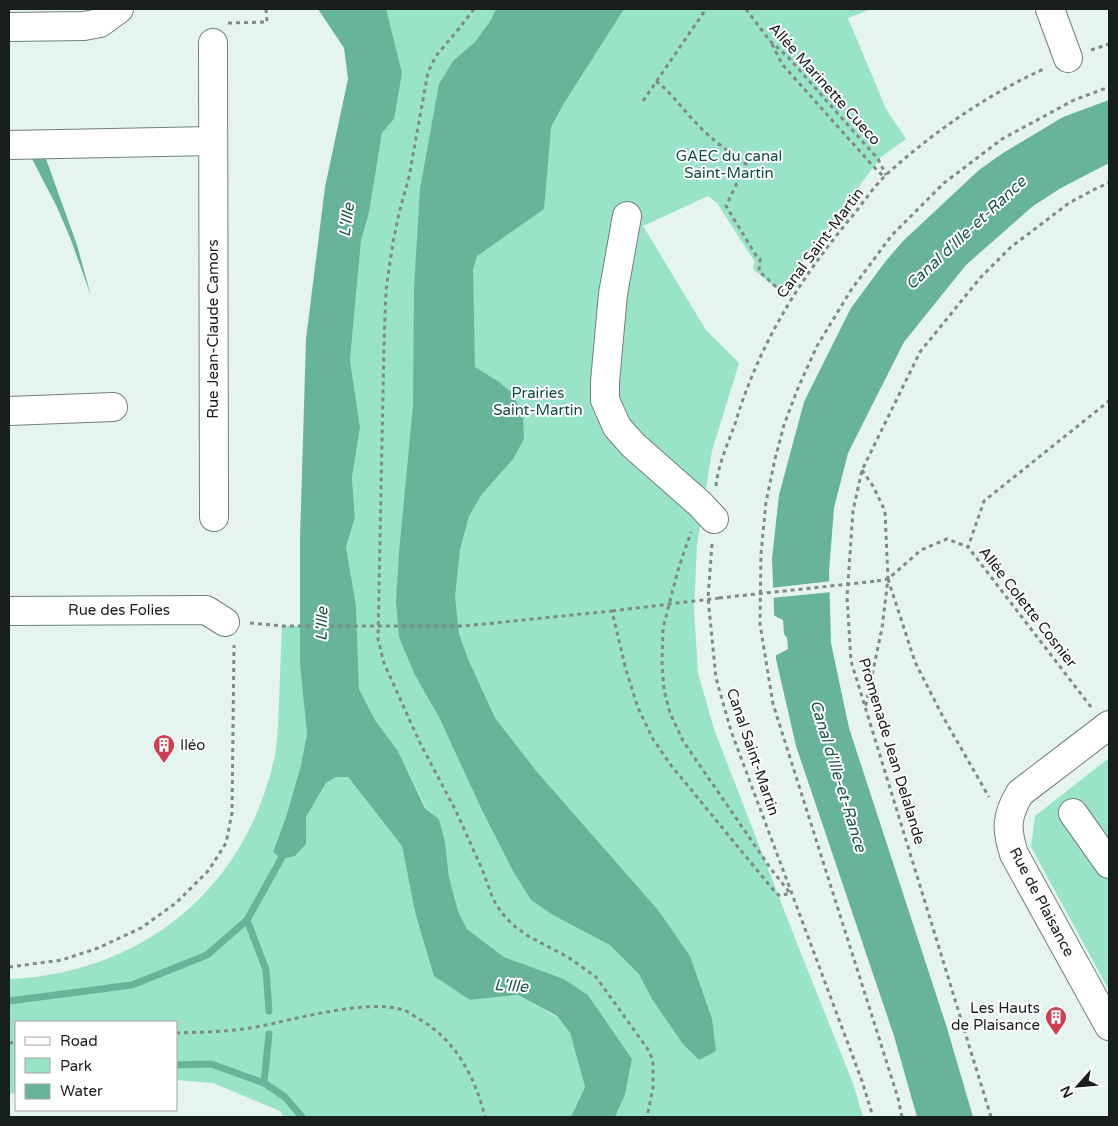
<svg xmlns="http://www.w3.org/2000/svg" width="1118" height="1126" font-family="'Varela Round',sans-serif">
<rect width="100%" height="100%" fill="#e5f4ee"/>
<g fill="#99e3c7">
<path d="M386,9h485l-23,9 38,91 20,30 -25,18 -101,134 -27,-22 2,-7 -38,-59 -9,-7 -65,30 63,104 33,33 -27,88 -15,94 -3,64 4,64 16,56 82,212 58,145 9,31h-248l10,-22 7,-36 -44,-64 -24,-16 -60,-22 -37,-28 -9,-18 -9,-34 -4,-35 -6,-23 -13,-11 -28,-57 -23,-31 -16,-31 -3,-84 -10,-58 9,-29 -3,-40 8,-51 -10,-67 11,-119 8,-28 13,-80 12,-14z"/>
<path d="M282,626h18v39l7,69 -6,31 -15,52 -13,35 8,7 14,-3 11,-12v-27l20,-34 10,-6h12l54,69 13,66 55,88 48,-5 39,22 13,16 15,54 -14,30h-287l-4,-6 -67,-28 -37,-3v-58h-160v71l-7,1v-115c135,-6 238,-91 266,-224 3,-17 3,-36 4,-53 1,-26 2,-51 3,-76z"/>
<path d="M1109,758v232l-78,-143 4,-31z"/>
</g>
<g fill="#68b499">
<path d="M318,9h68l16,64 -8,46 -12,14 -13,80 -8,28 -11,119 10,67 -8,51 3,40 -9,29 10,58 3,84 16,31 23,31 27,57 14,11 6,23 4,35 9,34 9,18 37,28 60,22 24,16 44,64 -7,36 -10,22h-44l14,-30 -15,-54 -13,-17 -39,-21 -48,5 -36,-24 -19,-64 -13,-66 -54,-69h-12l-10,6 -20,34v27l-11,12 -14,3 -8,-7 13,-35 15,-52 6,-31 -7,-69v-126l6,-200 19,-152 23,-108 -4,-31z"/>
<path d="M496,9h128l-60,94 -13,24 -7,82 -67,47 -4,13 2,98 24,15 13,11 11,23 1,23 -11,20 -31,35 -13,22 -9,33 -5,48 4,37 9,25 27,59 42,54 121,138 32,46 22,63 4,32 -17,9 -16,-16 -31,-45 -13,-25 -29,-29 -57,-30 -22,-15 -18,-29 -31,-61 -43,-93 -24,-42 -16,-38 -3,-36 3,-48 14,-148 1,-117 6,-99 19,-105 14,-23 22,-19 16,-22z"/>
<path d="M1109,100v63l-48,25 -28,18 -67,59 -62,77 -56,111 -14,55 -5,64 2,71 18,85 98,300 26,89h-56l-23,-81 -98,-290 -20,-87 -4,-100 7,-64 25,-93 47,-94 34,-46 18,-21 76,-71 24,-17 60,-36z"/>
<path d="M45,156l32,89 14,51 -20,-56 -14,-33 -26,-50z"/>
</g>
<g fill="#e5f4ee">
<path d="M832,581v11l-61,6v-10z"/>
<path d="M773,615l10,5 1,14 3,4 1,11 -13,7z"/>
</g>
<g fill="none" stroke-linecap="round" stroke-linejoin="round">
<g stroke="#68b499" stroke-width="7">
<path d="M247,920l19,50 3,41"/>
<path d="M9,1001l123,-16 75,-30 40,-35 34,-61"/>
<path d="M269,1034l-5,49 21,14 17,20"/>
<path d="M176,1065l35,-1 53,19"/>
</g>
<g stroke="#72807b" stroke-width="30">
<g id="minor">
<path d="M1050,9l18,49"/>
<path d="M9,27l75,-1 16,-3 19,-14"/>
<path d="M213,43l1,474"/>
<path d="M9,145l203,-4"/>
<path d="M627,216l-14,78 -8,88v18l12,27 16,18 67,59 14,15"/>
<path d="M9,411l104,-4"/>
<path d="M9,611l197,-1 19,12"/>
<path d="M1109,725l-89,68c-14,23 -14,36 -6,61l95,172"/>
<path d="M1073,813l36,51"/>
</g>
</g>
<g stroke="#808b86" stroke-width="3" stroke-dasharray="4 4" stroke-linecap="butt">
<path d="M474,9l-17,22 -21,25 -8,16 -19,105 -9,32 -7,33 -7,48 -2,54 -6,295 6,24 36,80 36,68 26,58 11,30 8,13 12,13 15,11 40,21 28,20 51,71 6,12v28l-6,29"/>
<path d="M746,9l24,32 18,16 90,102 8,16"/>
<path d="M852,9h1"/>
<path d="M228,23l39,-1 -1,-13"/>
<path d="M772,44l10,20 90,101 12,12"/>
<path d="M1091,50l18,-6"/>
<path d="M656,81c16,12 27,29 41,43 15,16 32,28 49,40l-20,42 31,51 3,2 -1,12 16,15 17,10"/>
<path d="M643,101l63,-92"/>
<path d="M862,470l11,16 12,25 3,68 -6,49 -17,81"/>
<path d="M716,486c2,-21 12,-43 19,-62 24,-80 65,-146 119,-210 11,-14 21,-29 34,-41 47,-42 100,-79 158,-105"/>
<path d="M712,544l-4,54 8,80 15,53 131,350 11,36"/>
<path d="M888,579l27,83 27,53 47,82"/>
<path d="M877,581l11,-2 33,-29 26,-11 21,8"/>
<path d="M612,611l107,-13"/>
<path d="M250,623l32,3h182l148,-15 14,59 12,38 15,31 17,25 105,128 5,4 10,-3 -19,-24 -88,-128 -13,-28 -6,-23 -2,-26 1,-36 15,-58 13,-38"/>
<path d="M1091,707l-123,-160 16,-46 125,-100"/>
<path d="M9,967l53,-7 36,-12 43,-20 35,-25 33,-33 17,-27 6,-30 2,-168"/>
<path d="M176,1033c27,-1 54,-1 80,-6 37,-7 112,-29 147,-17 5,1 11,6 16,9 37,21 56,58 66,98"/>
<path d="M9,1043l7,-1"/>
<path d="M902,1117l-4,-19 -125,-394 -13,-80 1,-70 5,-52 9,-43 9,-34 14,-37 19,-42 34,-56 41,-55 52,-52 58,-44 72,-39 35,-13"/>
<path d="M991,1117l-140,-456 -4,-64 6,-86 9,-41 58,-118 60,-74 31,-31 58,-44 26,-14 14,-6"/>
</g>
<use href="#minor" stroke="#fff" stroke-width="28"/>
<path stroke="#808b86" stroke-width="3" stroke-dasharray="4 4" stroke-linecap="butt" d="M719,598l158,-17"/>
</g>
<defs>
<g id="building-pin" transform="scale(1.125)"><path d="M0 17L-7.5 6A9.5 9.5 0 1 1 7.5 6Z" fill="#cf3e4e" stroke="#fff"/><path d="M-4-6H4V6H1V3H-1V6H-4ZM-2.5-4.3h1.7v1.8h-1.7ZM.8-4.3h1.7v1.8H.8ZM-2.5-1h1.7V.8h-1.7ZM.8-1h1.7V.8H.8Z" fill="#fff"/></g>
</defs>
<g fill-rule="evenodd">
<use href="#building-pin" x="164" y="745"/>
<use href="#building-pin" x="1056" y="1017"/>
</g>
<g text-anchor="middle" dominant-baseline="central" stroke-width="4" stroke-linejoin="round" paint-order="stroke">
<g font-size="15" fill="#181e1b" stroke="#fff">
<text transform="translate(825 84) rotate(48)">Allée Marinette Cueco</text>
<text transform="translate(820 243) rotate(-53)">Canal Saint-Martin</text>
<text transform="translate(213 329) rotate(-90)">Rue Jean-Claude Camors</text>
<text transform="translate(1028 607) rotate(52)">Allée Colette Cosnier</text>
<text x="119" y="610">Rue des Folies</text>
<text transform="translate(892 751) rotate(73)">Promenade Jean Delalande</text>
<text transform="translate(753 752) rotate(71)">Canal Saint-Martin</text>
<text transform="translate(1042 902) rotate(62)">Rue de Plaisance</text>
</g>
<g font-size="15" fill="#0e4e3c" stroke="#fff">
<text x="729" y="156">GAEC du canal<tspan x="729" dy="17">Saint-Martin</tspan></text>
<text x="538" y="393">Prairies<tspan x="538" dy="17">Saint-Martin</tspan></text>
</g>
<g font-size="15" fill="#181e1b" stroke="#fff" text-anchor="start">
<text x="180" y="745">Iléo</text>
<text x="1040" y="1008" text-anchor="end">Les Hauts<tspan x="1040" dy="17">de Plaisance</tspan></text>
</g>
<g font-size="16" font-style="italic" fill="#1a5744" stroke="#fff">
<text transform="translate(347 220) rotate(-82)">L'Ille</text>
<text transform="translate(966 233) rotate(-43)">Canal d'Ille-et-Rance</text>
<text transform="translate(322 624) rotate(-88)">L'Ille</text>
<text transform="translate(838 776) rotate(73)">Canal d'Ille-et-Rance</text>
<text transform="translate(511 986) rotate(3)">L'Ille</text>
</g>
</g>
<rect width="1118" height="1126" fill="none" stroke="#181e1b" stroke-width="20"/>
<rect x="15" y="1021" width="162" height="90" fill="#ffffff" stroke="#a3a5a4"/>
<rect x="25" y="1037" width="25" height="8" fill="#ffffff" stroke="#a3a5a4"/>
<text x="60" y="1046" font-size="15" fill="#181e1b">Road</text>
<rect x="25" y="1058" width="25" height="15" fill="#99e3c7" stroke="#a3a5a4"/>
<text x="60" y="1071" font-size="15" fill="#181e1b">Park</text>
<rect x="25" y="1084" width="25" height="15" fill="#68b499" stroke="#a3a5a4"/>
<text x="60" y="1096" font-size="15" fill="#181e1b">Water</text>
<g transform="translate(1078 1086) rotate(243)" stroke="#ffffff" stroke-width="4" paint-order="stroke">
<path d="M0-4L9 19L0 12L-9 19Z" fill="#181e1b"/>
<text y="-8" font-size="14" font-weight="bold" text-anchor="middle" fill="#181e1b">N</text>
</g>
</svg>
